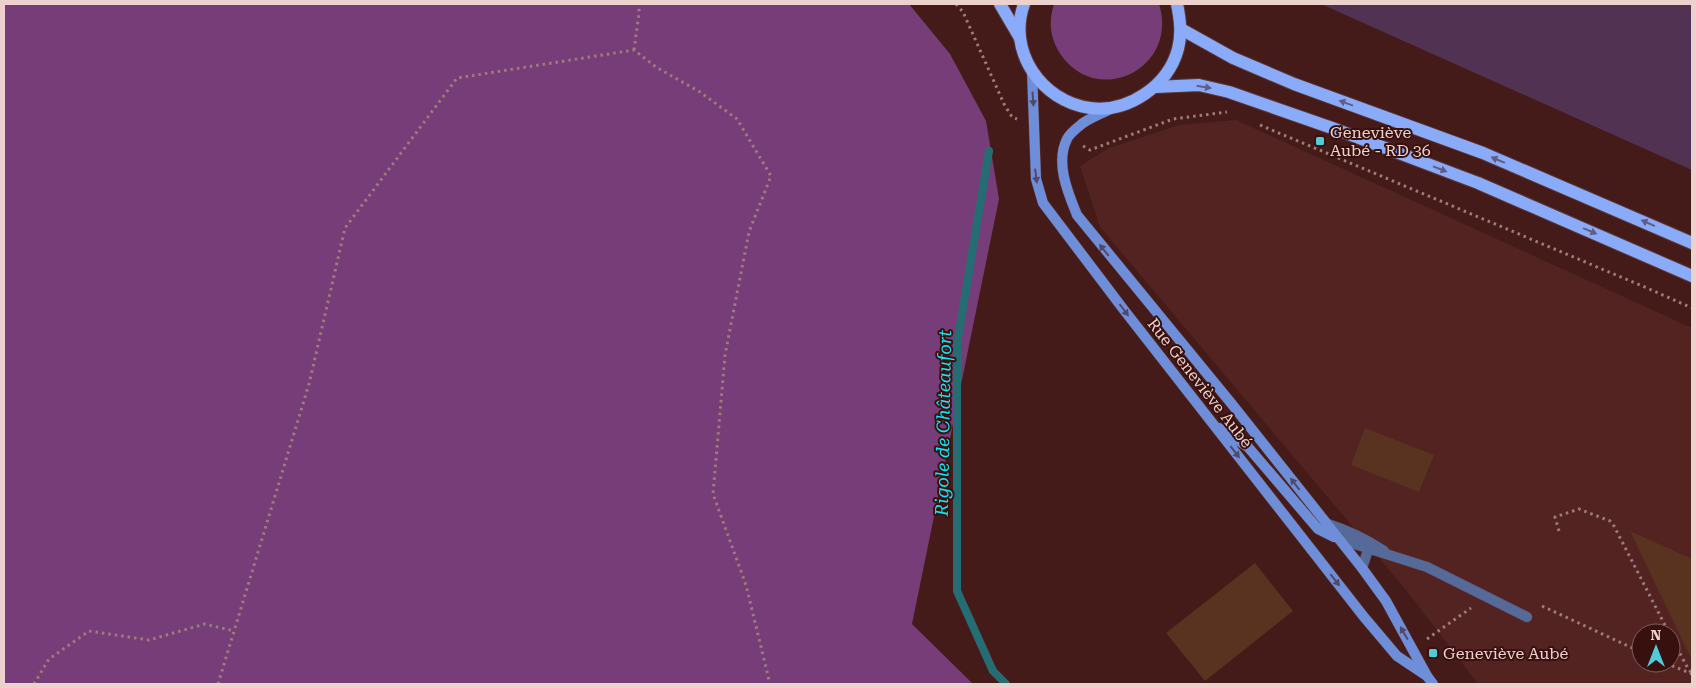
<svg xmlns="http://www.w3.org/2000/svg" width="1696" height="688" font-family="'Roboto Serif',serif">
<rect width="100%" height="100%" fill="#441b19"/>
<path fill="#522320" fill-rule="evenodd" d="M1236,120l456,208v356h-214l-72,-94 -306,-363 -20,-61 29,-18 70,-23zM1641,633h30v30h-30z"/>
<path fill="#523253" d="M1321,4h371v166z"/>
<g fill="#763d79">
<path d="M4,4h905l41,50 36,67 13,78 -87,425 61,60h-969z"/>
<path d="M1054,4h105c20,64 -61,104 -98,51 -11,-16 -13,-33 -7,-51z"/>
</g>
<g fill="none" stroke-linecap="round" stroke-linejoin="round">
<path stroke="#266c73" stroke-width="8" d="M989,151l-32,193v247l36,80 13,13"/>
</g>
<g fill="#593220">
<path d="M1365,428l69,27 -15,37 -68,-27z"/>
<path d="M1630,531l62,28v98l-2,-1z"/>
<path d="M1255,563l38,48 -88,70 -39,-48z"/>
</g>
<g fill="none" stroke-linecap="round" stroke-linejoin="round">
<g stroke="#5f3836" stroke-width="11">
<g id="lane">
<path d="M1325,523c22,7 40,15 59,28"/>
<path d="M1339,539l88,28 100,50"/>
<path d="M1362,568l6,-18"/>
</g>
</g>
<g stroke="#5f3836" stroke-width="11">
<g id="secondary">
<path d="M1032,71l4,108 7,24 81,107 240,307 33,39 30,20"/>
<path d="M1111,109c-9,4 -19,8 -28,14 -5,4 -14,11 -16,16 -12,24 1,54 10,76l154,188 131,165 24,33 41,75 6,8"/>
<path d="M1219,428l29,19 70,82 16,8"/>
</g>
</g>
<g stroke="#5f3836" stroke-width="14">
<g id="primary">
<path d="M1000,4l20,34"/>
<path d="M1024,4c-17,47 17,97 66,104 38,5 78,-22 88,-59 4,-16 2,-30 -1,-45"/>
<path d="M1181,29l52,29 61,26 189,69 209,90"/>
<path d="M1155,87l44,-2 30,7 106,37 143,54 214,93"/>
</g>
</g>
<g stroke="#9e7c79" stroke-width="3" stroke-dasharray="2.5 4" stroke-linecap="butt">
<path d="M956,4l7,8 41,92 8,13 5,2"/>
<path d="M634,50l5,-37v-9"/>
<path d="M1260,125l387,163 45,20"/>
<path d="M1083,146l7,4 83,-31 54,-7"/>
<path d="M1559,531l-4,-14 24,-8 31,12 4,5 55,107"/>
<path d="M1542,606l99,46"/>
<path d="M1671,636l15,29 6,9"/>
<path d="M1427,639l44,-31"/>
<path d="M1666,663l26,11"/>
<path d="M34,684l15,-25 40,-28 60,9 56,-16 29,7"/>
<path d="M218,684l91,-300 36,-156 112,-150 177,-28 22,17 44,25 37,27 34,57 -22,56 -24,123 -12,139 33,91 24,99"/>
</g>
<use href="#lane" stroke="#566a9a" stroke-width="10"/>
<use href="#secondary" stroke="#6e8eda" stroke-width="10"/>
<use href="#primary" stroke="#89abf9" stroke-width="12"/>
</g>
<defs><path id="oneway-solid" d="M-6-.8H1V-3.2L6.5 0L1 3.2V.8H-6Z" transform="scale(1.25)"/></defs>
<g fill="#605e84">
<use href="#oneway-solid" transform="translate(1204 87) rotate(9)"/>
<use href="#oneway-solid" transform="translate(1346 103) rotate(-160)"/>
<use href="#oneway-solid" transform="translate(1498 160) rotate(-157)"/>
<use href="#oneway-solid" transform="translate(1440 169) rotate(21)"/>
<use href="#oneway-solid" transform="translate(1648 223) rotate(-156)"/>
<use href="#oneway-solid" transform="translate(1590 231) rotate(23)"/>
</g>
<g fill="#50496a">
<use href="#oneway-solid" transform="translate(1033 99) rotate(86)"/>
<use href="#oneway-solid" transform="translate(1036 176) rotate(83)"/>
<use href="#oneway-solid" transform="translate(1104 250) rotate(-129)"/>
<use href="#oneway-solid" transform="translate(1124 310) rotate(53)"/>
<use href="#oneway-solid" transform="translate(1235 452) rotate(52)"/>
<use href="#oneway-solid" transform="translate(1295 484) rotate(-128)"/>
<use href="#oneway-solid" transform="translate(1335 580) rotate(52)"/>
<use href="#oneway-solid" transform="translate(1404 633) rotate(-120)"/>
</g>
<g fill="#52cbd9" stroke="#38110f" stroke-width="2">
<rect x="1315" y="136" width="10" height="10" rx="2.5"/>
<rect x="1428" y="648" width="10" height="10" rx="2.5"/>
</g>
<g text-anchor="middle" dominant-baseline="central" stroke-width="4" stroke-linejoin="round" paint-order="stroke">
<g font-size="16" fill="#ecd1cd" stroke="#38110f" text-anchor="start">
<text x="1330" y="132">Geneviève<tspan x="1330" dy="18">Aubé - RD 36</tspan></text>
<text x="1443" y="653">Geneviève Aubé</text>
</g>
<g font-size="16" fill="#ecd1cd" stroke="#38110f">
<text transform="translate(1200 383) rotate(52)">Rue Geneviève Aubé</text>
</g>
<g font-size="18" font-style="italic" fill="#0de9fd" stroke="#38110f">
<text transform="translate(943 423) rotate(-89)">Rigole de Châteaufort</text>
</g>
</g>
<rect width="1696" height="688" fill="none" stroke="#ecd1cd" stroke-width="10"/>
<g transform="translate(1656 648)"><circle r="24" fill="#38110f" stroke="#805e5b"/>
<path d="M0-4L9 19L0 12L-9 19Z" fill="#52cbd9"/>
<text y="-8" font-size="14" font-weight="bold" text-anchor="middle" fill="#ecd1cd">N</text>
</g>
</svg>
